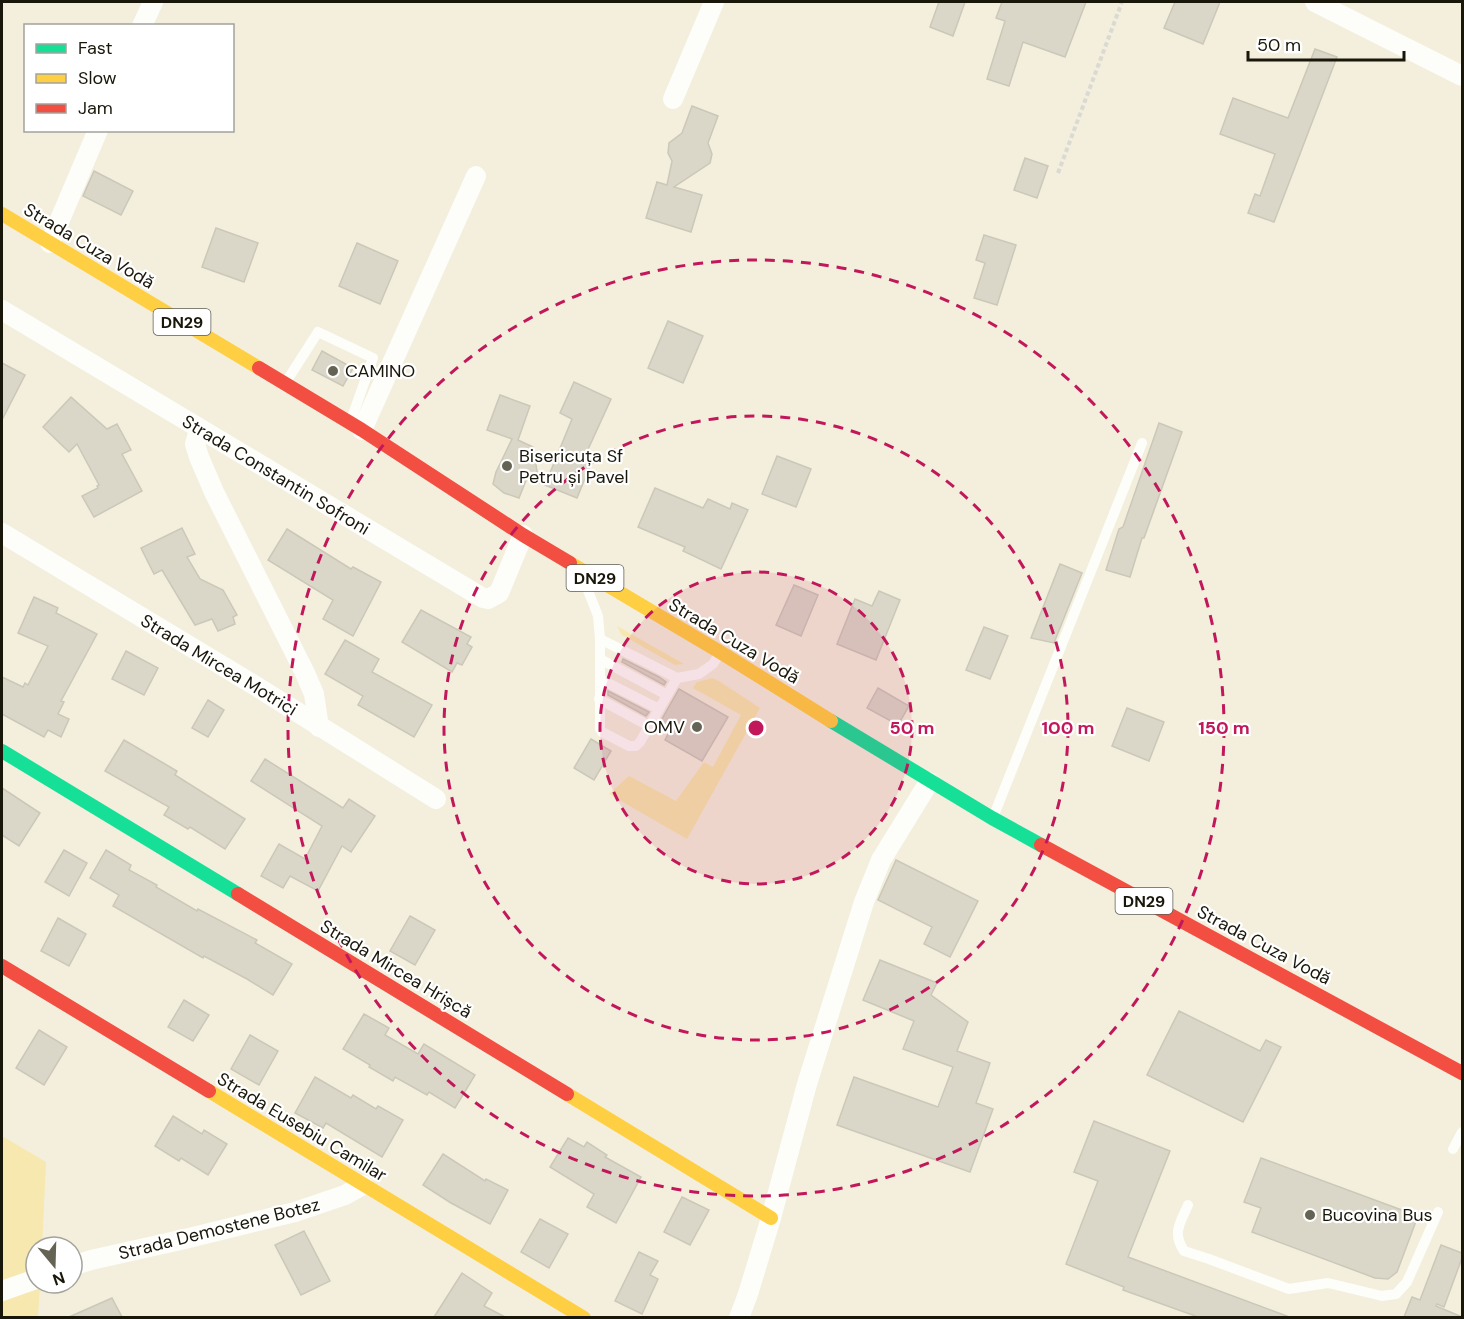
<svg xmlns="http://www.w3.org/2000/svg" width="1464" height="1319" font-family="'DM Sans',sans-serif">
<rect width="100%" height="100%" fill="#f3efdc"/>
<g fill="#f6e8af">
<path d="M617,626l67,38 -9,1 -53,-30z"/>
<path d="M712,678l7,3 41,27 -73,131 -78,-45 20,-18 47,25 28,-39 9,5 28,-52 -48,-27 4,-6z"/>
<path d="M2,1136l44,26 -4,85h-6v36h4l-2,34 -36,1z"/>
</g>
<g fill="#dad7c8" stroke="#cbc8b9" stroke-width="1.5">
<path d="M939,2h26l-12,34 -23,-9z"/>
<path d="M1002,2h84l-21,55 -42,-15 -14,44 -22,-7 18,-58 -9,-3z"/>
<path d="M1175,2h45l-17,42 -39,-16z"/>
<path d="M1315,49l22,8 -63,165 -26,-9 7,-19 5,2 15,-42 -55,-20 13,-36 55,20z"/>
<path d="M692,106l26,10 -10,27 4,11 -2,9 -36,24 28,8 -11,37 -45,-14 11,-36 10,3 5,-24 -4,-8 1,-10 13,-10z"/>
<path d="M1025,158l23,8 -11,32 -23,-8z"/>
<path d="M94,171l39,20 -12,24 -38,-19z"/>
<path d="M216,228l42,15 -14,39 -42,-15z"/>
<path d="M984,235l32,10 -19,60 -23,-7 11,-35 -9,-3z"/>
<path d="M357,243l41,18 -18,43 -41,-18z"/>
<path d="M668,321l35,15 -20,47 -35,-15z"/>
<path d="M322,351l31,17 -10,18 -31,-16z"/>
<path d="M2,363l23,12 -23,45z"/>
<path d="M574,382l37,17 -26,57 8,3 -16,39 -32,-13 27,-66 -12,-6z"/>
<path d="M500,395l30,11 -12,34 15,7 6,36 -12,-5 -8,20 -15,-5 -11,-9 3,-12 16,-33 -25,-9z"/>
<path d="M71,397l36,32 10,-5 14,26 -9,4 20,37 -48,26 -12,-21 16,-8 -1,-2 2,-1 -22,-41 -8,8 -26,-25z"/>
<path d="M1159,423l23,9 -38,106h-2l-12,39 -24,-7 13,-41 4,-2z"/>
<path d="M777,456l34,13 -15,38 -34,-13z"/>
<path d="M655,488l48,20 5,-9 22,10 2,-6 16,7 -27,59 -38,-18 2,-4 -47,-20z"/>
<path d="M182,528l13,26 -8,3 13,22 23,11 14,25 -4,2 2,7 -17,7 -6,-12 -17,6 -33,-55 -8,4 -13,-26z"/>
<path d="M287,529l64,40 2,-2 28,15 -28,54 -30,-17 10,-19 -65,-40z"/>
<path d="M1060,564l22,9 -28,70 -23,-5z"/>
<path d="M794,585l24,10 -17,41 -25,-11z"/>
<path d="M879,591l21,9 -24,60 -39,-16 18,-45 17,7z"/>
<path d="M34,597l24,11 -2,5 41,21 -36,67 3,1 -6,12 11,5 -8,18 -13,-7 -4,7 -42,-23v-37l21,10 2,-4 3,2 20,-39 -30,-13z"/>
<path d="M421,610l50,27 -4,7 5,3 -10,18 -5,-2 -5,9 -50,-30z"/>
<path d="M984,627l24,9 -18,43 -24,-9z"/>
<path d="M345,640l34,19 -7,13 60,33 -18,32 -56,-32 5,-9 -38,-22z"/>
<path d="M126,651l32,17 -14,27 -32,-16z"/>
<path d="M623,659l36,18 7,5 -2,3 -42,-23z"/>
<path d="M878,688l31,18 -11,19 -31,-17z"/>
<path d="M679,689l49,28 -26,44 -37,-21 4,-8 -11,-6z"/>
<path d="M608,691l41,21 -3,4 -38,-21z"/>
<path d="M208,700l16,10 -16,27 -16,-9z"/>
<path d="M1127,708l37,14 -15,39 -37,-15z"/>
<path d="M591,739l20,12 -17,29 -20,-12z"/>
<path d="M124,740l53,31 -2,4 70,44 -20,30 -35,-22 -2,2 -24,-14 5,-8 -64,-36z"/>
<path d="M265,759l78,49 6,-9 26,17 -24,36 -9,-6 -24,45 -28,-15 -7,12 -22,-12 18,-32 26,15 17,-33 -71,-45z"/>
<path d="M2,788l38,25 -21,33 -17,-11z"/>
<path d="M64,850l23,13 -18,33 -24,-14z"/>
<path d="M106,850l25,15 -2,5 28,15 -1,2 41,24 1,-2 59,31 -2,3 37,21 -19,31 -26,-16 -43,-23 -1,2 -90,-52 6,-11 -29,-17z"/>
<path d="M896,860l82,41 -28,56 -26,-13 8,-17 -54,-27z"/>
<path d="M410,916l25,14 -20,35 -25,-14z"/>
<path d="M58,918l28,16 -17,32 -28,-15z"/>
<path d="M880,960l57,23 -6,12 37,27 -11,29 33,12 -14,40 17,6 -23,63 -133,-47 17,-48 84,30 15,-40 -50,-18 11,-28 -51,-21z"/>
<path d="M184,1000l25,15 -16,26 -25,-14z"/>
<path d="M1179,1011l81,40 6,-11 15,7 -38,75 -96,-47z"/>
<path d="M364,1014l25,14 -4,7 33,19 6,-10 51,31 -20,33 -26,-16 -2,3 -32,-18 -2,4 -24,-14 1,-2 -27,-16z"/>
<path d="M39,1030l28,17 -23,38 -28,-17z"/>
<path d="M250,1035l28,16 -19,34 -28,-16z"/>
<path d="M315,1077l36,21 2,-3 23,14 2,-3 25,14 -21,37 -56,-34 -3,5 -28,-15z"/>
<path d="M173,1116l29,18 2,-4 23,14 -19,31 -27,-17 -2,3 -24,-15z"/>
<path d="M1094,1121l76,30 -42,106 159,59v1h-89l-75,-27 1,-3 -58,-23 32,-83 -24,-9z"/>
<path d="M568,1138l16,9 3,-5 20,13 -2,2 36,20 -25,46 -29,-16 7,-13 -44,-27z"/>
<path d="M443,1154l42,27 1,-2 22,11 -18,34 -39,-21 -28,-18z"/>
<path d="M1261,1158l157,58 -21,56 -9,7 -13,-1 -123,-46 9,-24 -17,-6z"/>
<path d="M682,1197l27,13 -19,35 -26,-13z"/>
<path d="M540,1219l28,15 -19,34 -28,-16z"/>
<path d="M304,1231l26,50 -29,14 -26,-50z"/>
<path d="M1441,1245l21,8v5l-18,49 -7,-3 -1,2 26,11h-58l8,-20 8,3z"/>
<path d="M639,1252l19,9 -8,14 8,4 -16,35 -27,-13z"/>
<path d="M462,1273l30,20 -8,13 21,11h-71z"/>
<path d="M112,1298l10,19h-53z"/>
</g>
<g fill="none" stroke-linecap="round" stroke-linejoin="round">
<path stroke="#dad9d3" stroke-width="4" stroke-dasharray="4.5 3" stroke-linecap="butt" d="M1058,173l64,-171"/>
<g stroke="#fdfdfa" stroke-width="10">
<path d="M286,382l32,-50 55,26 -22,62"/>
<path d="M585,583l13,33 2,23 77,39 22,-4 14,-10 5,-8"/>
<path d="M600,639v90l2,3 27,14h7l4,-4 37,-64"/>
<path d="M600,659l67,36"/>
<path d="M600,679l59,30"/>
<path d="M599,699l50,27"/>
<path d="M994,815l148,-372"/>
<path d="M1453,1149l9,-17"/>
<path d="M1188,1205c-8,18 -16,28 -4,46l25,8 80,30 39,-6 54,13 14,-2 11,-12 31,-70"/>
</g>
<g stroke="#fdfdfa" stroke-width="20">
<path d="M1315,2l147,74"/>
<path d="M142,26l11,-24"/>
<path d="M673,99l41,-97"/>
<path d="M50,243l48,-113"/>
<path d="M2,310l481,288 5,1 11,-6 24,-58"/>
<path d="M199,430l-4,14 4,13 15,35 91,181 9,21 5,33"/>
<path d="M362,430l114,-254"/>
<path d="M2,533l257,155 177,111"/>
<path d="M72,1266l19,-6 94,-21 110,-27 50,-17 18,-10"/>
<path d="M2,1291l34,-12"/>
<path d="M739,1318l9,-24 23,-76 36,-134 57,-182 17,-42 48,-78"/>
</g>
<g stroke="#16e098" stroke-width="14">
<path d="M831,721l161,97 49,27"/>
<path d="M2,751l236,143"/>
</g>
<g stroke="#ffcf43" stroke-width="14">
<path d="M2,214l257,154"/>
<path d="M570,563l150,89 111,69"/>
<path d="M209,1091l375,227"/>
<path d="M567,1094l204,124"/>
</g>
<g stroke="#f24e42" stroke-width="14">
<path d="M259,368l103,62 161,105 47,28"/>
<path d="M1041,845l421,228"/>
<path d="M238,894l329,200"/>
<path d="M2,966l207,125"/>
</g>
</g>
<circle cx="756" cy="728" r="156" fill="#c2185b" fill-opacity=".12"/>
<g fill="none" stroke="#c2185b" stroke-width="3" stroke-dasharray="10 8">
<circle cx="756" cy="728" r="156"/>
<circle cx="756" cy="728" r="312"/>
<circle cx="756" cy="728" r="468"/>
</g>
<g fill="#656354" stroke="#fff" stroke-width="2">
<circle cx="333" cy="371" r="6"/>
<circle cx="507" cy="466" r="6"/>
<circle cx="697" cy="727" r="6"/>
<circle cx="1310" cy="1215" r="6"/>
</g>
<g text-anchor="middle" dominant-baseline="central" stroke-width="4.5" stroke-linejoin="round" paint-order="stroke">
<g fill="#fff" stroke="#5e5d54" stroke-width="1.5">
<rect x="153.5" y="309" width="57" height="26" rx="4.5"/>
<rect x="566.5" y="565" width="57" height="26" rx="4.5"/>
<rect x="1115.5" y="888" width="57" height="26" rx="4.5"/>
</g>
<g font-size="16" font-weight="bold" fill="#19170a">
<text x="182" y="322">DN29</text>
<text x="595" y="578">DN29</text>
<text x="1144" y="901">DN29</text>
</g>
<g font-size="18" fill="#19170a" stroke="#fff">
<text transform="translate(89 246) rotate(31)">Strada Cuza Vodă</text>
<text transform="translate(276 475) rotate(31)">Strada Constantin Sofroni</text>
<text transform="translate(734 641) rotate(31)">Strada Cuza Vodă</text>
<text transform="translate(219 665) rotate(31)">Strada Mircea Motrici</text>
<text transform="translate(1264 945) rotate(28)">Strada Cuza Vodă</text>
<text transform="translate(396 969) rotate(31)">Strada Mircea Hrișcă</text>
<text transform="translate(302 1127) rotate(31)">Strada Eusebiu Camilar</text>
<text transform="translate(219 1229) rotate(-14)">Strada Demostene Botez</text>
</g>
<g font-size="18" fill="#19170a" stroke="#fff" text-anchor="start">
<text x="345" y="371">CAMINO</text>
<text x="519" y="456">Bisericuța Sf<tspan x="519" dy="21">Petru și Pavel</tspan></text>
<text x="685" y="727" text-anchor="end">OMV</text>
<text x="1322" y="1215">Bucovina Bus</text>
</g>
</g>
<circle cx="756" cy="728" r="9" fill="#c2185b" stroke="#fff" stroke-width="3"/>
<g font-size="18" text-anchor="middle" font-weight="bold" fill="#c2185b" stroke="#fff" stroke-width="4.5" stroke-linejoin="round" paint-order="stroke">
<text x="912" y="734">50 m</text>
<text x="1068" y="734">100 m</text>
<text x="1224" y="734">150 m</text>
</g>
<rect width="1464" height="1319" fill="none" stroke="#19170a" stroke-width="6"/>
<rect x="24" y="24" width="210" height="108" fill="#ffffff" stroke="#a3a29d" stroke-width="1.5"/>
<rect x="36" y="44" width="30" height="9" fill="#16e098" stroke="#a3a29d" stroke-width="1.5"/>
<text x="78" y="54" font-size="18" fill="#19170a">Fast</text>
<rect x="36" y="74" width="30" height="9" fill="#ffcf43" stroke="#a3a29d" stroke-width="1.5"/>
<text x="78" y="84" font-size="18" fill="#19170a">Slow</text>
<rect x="36" y="104" width="30" height="9" fill="#f24e42" stroke="#a3a29d" stroke-width="1.5"/>
<text x="78" y="114" font-size="18" fill="#19170a">Jam</text>
<g transform="translate(54 1265) rotate(161)"><circle r="28" fill="#ffffff" stroke="#a3a29d" stroke-width="1.5"/>
<path d="M0-4.5L10 22L0 15L-10 22Z" fill="#656354"/>
<text y="-9" font-size="16" font-weight="bold" text-anchor="middle" fill="#19170a">N</text>
</g>
<path d="M1248 51v9h156v-9" fill="none" stroke="#19170a" stroke-width="3"/>
<text x="1257" y="51" font-size="18" fill="#19170a" stroke="#ffffff" stroke-width="4.5" paint-order="stroke">50 m</text>
</svg>
